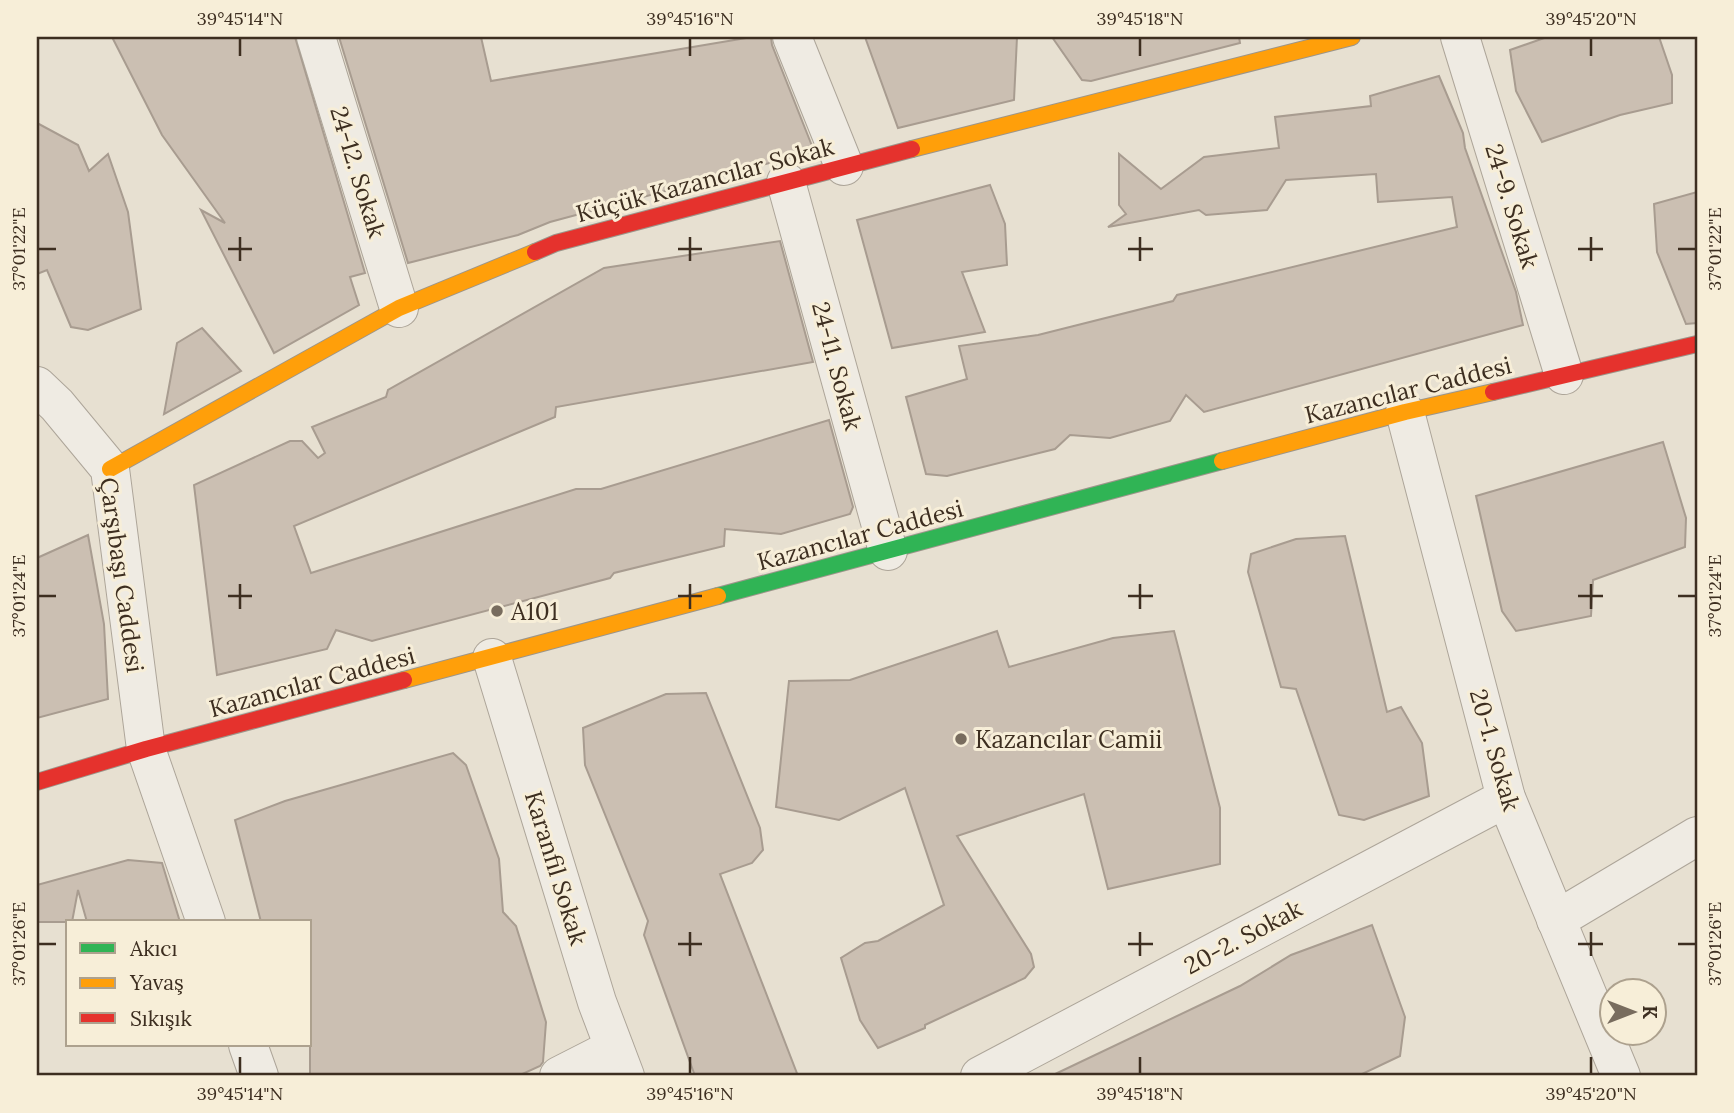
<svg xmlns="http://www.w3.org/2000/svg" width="1734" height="1113" font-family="Lora,serif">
<rect width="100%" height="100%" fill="#e7e0d1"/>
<g fill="#cbbfb2" stroke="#a89c90" stroke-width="2">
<path d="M112,37h183l70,236 -15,4 9,28 -85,48 -73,-143 24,13 -63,-88z"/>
<path d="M339,37h142l10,44 261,-44h19l1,8 42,106 -264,71 -32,13 -110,28z"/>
<path d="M865,37h152l-3,63 -116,28z"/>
<path d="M1052,37h187l1,6 -149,38 -9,-1z"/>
<path d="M1547,37h112l13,38v28l-52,12 -78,27 -26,-51 -6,-41z"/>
<path d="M1439,76l24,57 2,15 51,144 7,33 -319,87 -18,-17 -16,26 -60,17 -40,-3 -15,14 -108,27 -21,-2 -20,-77 61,-18 -8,-33 79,-11 135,-34 4,-6 280,-68 -5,-30 -74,5 -2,-28 -90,6 -19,30 -61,5 -7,-5 -91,17 18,-13 -7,-9v-51l42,35 43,-32 75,-9 -4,-31 96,-11 -1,-10z"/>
<path d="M37,123l41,22 11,26 19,-17 20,58 13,97 -53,21 -17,-3 -24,-57 -10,4z"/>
<path d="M990,185l15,39 2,41 -45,7 23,60 -93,16 -35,-128z"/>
<path d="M1697,192v131l-11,1 -29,-72 -3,-48z"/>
<path d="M780,241l33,121 -257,45 -1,10 -261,109 17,47 265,-84h25l228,-69 24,87 -3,7 -69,20 -56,-5 -1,17 -110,27 -4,5 -238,63 -36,-11 -9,19 -110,26 -23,-190 96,-44h12l16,17 7,-5 -13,-26 74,-30 2,-7 216,-122z"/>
<path d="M202,328l39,43 -77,43 13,-71z"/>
<path d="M1663,442l23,76 -1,29 -92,33 -2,36 -75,15 -14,-20 -26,-115z"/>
<path d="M88,535l16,89 4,75 -71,19v-160z"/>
<path d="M1345,536l42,176 14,-5 21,36 7,53 -65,24 -25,-5 -43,-126 -15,-2 -33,-115 3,-18 45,-15z"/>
<path d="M997,631l12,36 104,-29 61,-7 46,177v56l-112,25 -24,-95 -127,42 74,118 3,13 -9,11 -100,47v3l-47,20 -18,-28 -19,-62 24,-15 13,-2 66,-36 -39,-117 -66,32 -63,-13 13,-126 61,-1z"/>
<path d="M706,693l54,135 3,22 -11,13 -32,11 78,202h-103l-51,-141 4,-14 -63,-156 -2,-37 83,-34z"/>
<path d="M453,753l13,12 33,94 4,53 13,14 30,96 -3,40 -3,4 -22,10h-208v-154h-49l-26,-102 50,-19z"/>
<path d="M128,860l34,3 18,59h-93l-9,-32 -6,32h-35v-37z"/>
<path d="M1372,925l33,92 -5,39 -42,20h-307l189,-90 51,-31z"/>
</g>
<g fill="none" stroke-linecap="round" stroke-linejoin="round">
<g stroke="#ada599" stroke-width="40">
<g id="street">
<path d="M316,37l83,271"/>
<path d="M792,37l52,129"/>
<path d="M1460,37l104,338"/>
<path d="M786,182l102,369"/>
<path d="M37,386l20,19 53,64 36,280 60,173"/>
<path d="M1405,412l101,386 115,278"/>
<path d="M492,658l105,344 28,74"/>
<path d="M1556,920l141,-84"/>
<path d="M248,1045l11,31"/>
<path d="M559,1076l55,-28"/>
<path d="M980,1076l526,-278"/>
</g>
</g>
<g stroke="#9c958a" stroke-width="18">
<path id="fast" d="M718,596l504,-135"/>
</g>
<g stroke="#9c958a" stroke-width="18">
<g id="slow">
<path d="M912,149l440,-112"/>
<path d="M1222,461l183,-49 88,-20"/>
<path d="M110,469l289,-161 136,-56"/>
<path d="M404,680l314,-84"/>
</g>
</g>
<g stroke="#9c958a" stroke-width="18">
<g id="jam">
<path d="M535,252l21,-9 356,-94"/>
<path d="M1493,392l204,-48"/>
<path d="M37,782l109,-33 258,-69"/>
</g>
</g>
<use href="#street" stroke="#efebe3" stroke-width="38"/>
<use href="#fast" stroke="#30b455" stroke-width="16"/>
<use href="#slow" stroke="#ff9f0a" stroke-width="16"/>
<use href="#jam" stroke="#e5322d" stroke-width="16"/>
</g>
<path fill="none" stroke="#3d2e20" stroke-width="2.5" d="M240,38v18M690,38v18M1140,38v18M1591,38v18M240,237v24M690,237v24M1140,237v24M1591,237v24M38,249h18M228,249h24M678,249h24M1128,249h25M1578,249h25M1678,249h18M240,584v25M690,584v25M1140,584v25M1591,584v25M38,596h18M228,596h24M678,596h24M1128,596h25M1578,596h25M1678,596h18M690,932v24M1140,932v24M1591,932v24M38,944h18M678,944h24M1128,944h25M1578,944h25M1678,944h18M240,1057v17M690,1057v17M1140,1057v17M1591,1057v17"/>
<g fill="#786c5e" stroke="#f7eed8" stroke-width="2.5">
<circle cx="497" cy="611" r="7"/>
<circle cx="961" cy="739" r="7"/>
</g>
<g text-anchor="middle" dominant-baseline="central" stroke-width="6" stroke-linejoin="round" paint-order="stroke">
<g font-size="24" fill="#3d2e20" stroke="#f7eed8">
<text transform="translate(358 172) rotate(73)">24-12. Sokak</text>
<text transform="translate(705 180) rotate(-15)">Küçük Kazancılar Sokak</text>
<text transform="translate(1512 206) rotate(73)">24-9. Sokak</text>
<text transform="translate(837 366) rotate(75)">24-11. Sokak</text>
<text transform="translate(1408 390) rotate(-14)">Kazancılar Caddesi</text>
<text transform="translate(860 535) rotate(-15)">Kazancılar Caddesi</text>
<text transform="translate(122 575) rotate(82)">Çarşıbaşı Caddesi</text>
<text transform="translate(312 682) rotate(-15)">Kazancılar Caddesi</text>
<text transform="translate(1495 750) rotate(74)">20-1. Sokak</text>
<text transform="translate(556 868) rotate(73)">Karanfil Sokak</text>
<text transform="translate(1243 937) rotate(-28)">20-2. Sokak</text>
</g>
<g font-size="24" fill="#3d2e20" stroke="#f7eed8" text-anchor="start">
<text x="511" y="611">A101</text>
<text x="975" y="739">Kazancılar Camii</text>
</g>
</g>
<rect width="1734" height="1113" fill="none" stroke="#f7eed8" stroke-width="77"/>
<rect x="66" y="920" width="245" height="126" fill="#f7eed8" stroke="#ada18e" stroke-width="2"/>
<rect x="80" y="943" width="35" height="10" fill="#30b455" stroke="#ada18e" stroke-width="2"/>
<text x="130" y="956" font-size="21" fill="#3d2e20">Akıcı</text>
<rect x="80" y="978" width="35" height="10" fill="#ff9f0a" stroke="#ada18e" stroke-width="2"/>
<text x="130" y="990" font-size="21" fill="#3d2e20">Yavaş</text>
<rect x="80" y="1013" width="35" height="10" fill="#e5322d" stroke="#ada18e" stroke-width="2"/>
<text x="130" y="1026" font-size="21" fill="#3d2e20">Sıkışık</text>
<g transform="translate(1633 1012) rotate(90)"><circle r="33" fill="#f7eed8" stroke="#ada18e" stroke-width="2"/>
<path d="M0-5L12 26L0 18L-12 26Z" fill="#786c5e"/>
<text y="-10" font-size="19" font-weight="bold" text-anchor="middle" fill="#3d2e20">K</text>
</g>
<rect x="38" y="38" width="1658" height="1036" fill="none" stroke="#3d2e20" stroke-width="2.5"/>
<g font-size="18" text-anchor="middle" fill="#3d2e20">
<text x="240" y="25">39°45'14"N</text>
<text x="690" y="25">39°45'16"N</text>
<text x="1140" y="25">39°45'18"N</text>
<text x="1591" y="25">39°45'20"N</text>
<text transform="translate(1715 249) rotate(-90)" y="6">37°01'22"E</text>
<text transform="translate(19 249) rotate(-90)" y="6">37°01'22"E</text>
<text transform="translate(1715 596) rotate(-90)" y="6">37°01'24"E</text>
<text transform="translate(19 596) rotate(-90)" y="6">37°01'24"E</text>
<text transform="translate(19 944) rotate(-90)" y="6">37°01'26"E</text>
<text transform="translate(1715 944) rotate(-90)" y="6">37°01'26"E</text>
<text x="240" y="1100">39°45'14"N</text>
<text x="690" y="1100">39°45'16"N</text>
<text x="1140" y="1100">39°45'18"N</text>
<text x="1591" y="1100">39°45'20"N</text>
</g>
</svg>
